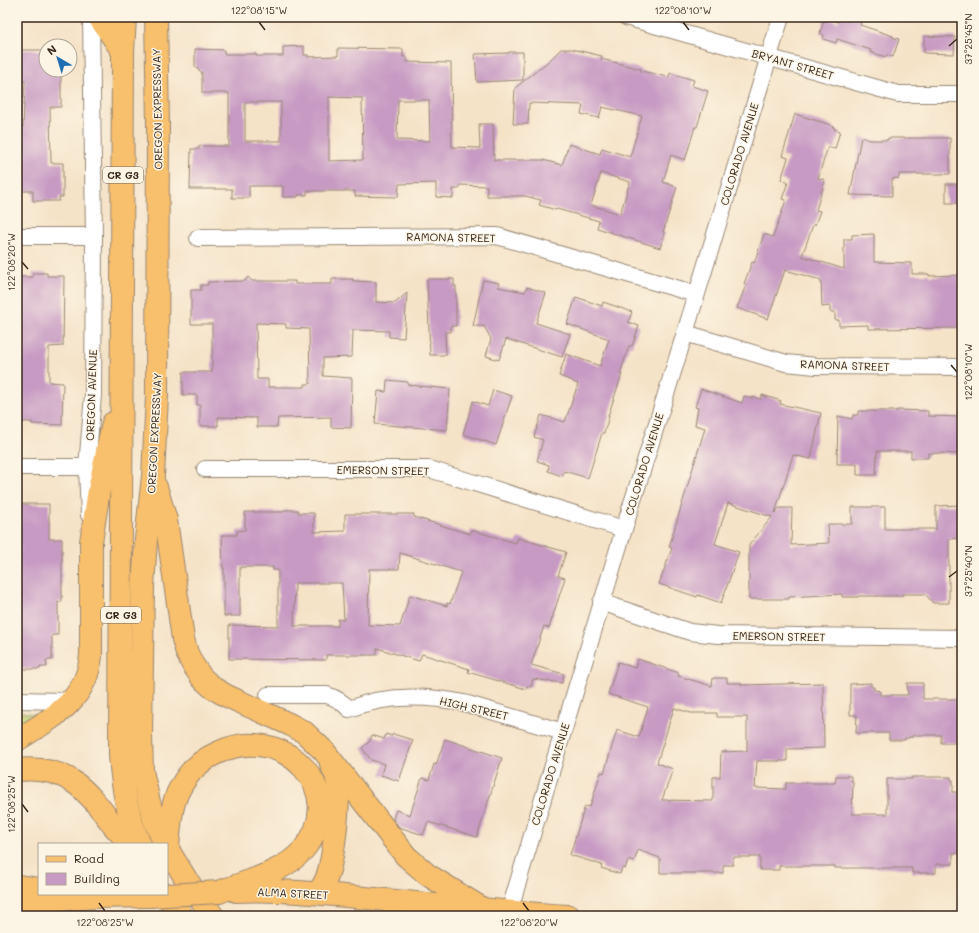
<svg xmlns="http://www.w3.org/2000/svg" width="979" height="933" font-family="Mali,sans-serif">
<rect width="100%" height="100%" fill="#fcf5e5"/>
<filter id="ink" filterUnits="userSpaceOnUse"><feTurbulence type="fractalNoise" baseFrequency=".025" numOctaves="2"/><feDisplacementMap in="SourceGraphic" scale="8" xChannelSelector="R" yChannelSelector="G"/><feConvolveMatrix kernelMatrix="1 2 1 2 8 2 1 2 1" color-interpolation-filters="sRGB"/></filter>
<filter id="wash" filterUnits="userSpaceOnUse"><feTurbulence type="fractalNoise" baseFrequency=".012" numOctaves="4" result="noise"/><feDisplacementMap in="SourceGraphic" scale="16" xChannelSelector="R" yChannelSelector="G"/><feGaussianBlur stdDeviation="0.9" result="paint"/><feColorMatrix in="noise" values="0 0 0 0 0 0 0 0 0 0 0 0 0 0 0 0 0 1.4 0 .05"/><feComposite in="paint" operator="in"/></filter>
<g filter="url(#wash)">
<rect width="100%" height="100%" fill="#f5e3c8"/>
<path fill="#bfcb6d" stroke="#7d7a46" d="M17,711l22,4 -22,16z"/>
<g id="blocks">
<g fill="#c79ac3" fill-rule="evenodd">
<path d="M825,17l13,5 2,-5h22l-2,8 33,11 -1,1 7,2 -6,18 -6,-2 -1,2 -16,-5 1,-2 -34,-11 -1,4 -13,-4 1,-4 -4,-2z"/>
<path d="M924,36l31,1 -1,17 -30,-1z"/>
<path d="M304,46v9h4v2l30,-1v-8l65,1v8h4v5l44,1 1,84 28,1 -1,-24h14l1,36h49l19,5 7,-21 31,10 2,-6 28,9 12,-41 -40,-9 -3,11 -18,-4 2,-9 -54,-2 -1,21h-15l2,-36 35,-28 11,-11h11l30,7 -1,3 40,10v2l28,6 1,-4 24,7 -2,6 16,5 -11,36h-2l-10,33 -14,-5 -8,27 14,5 -14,45 2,1 -5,15 -63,-20 2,-7 -42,-12 -1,1 -17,-5 2,-5 -16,-4h-38v-10l-27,-1 -1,4h-6v9l-17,-1v-14l-37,1 -1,13 -43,-1v-5h-48v4h-9v2h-15v-11h-34v12h-17v-9h-42l1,-40h8v-3h30v-53h-27v-20l-7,-7v-17l29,1v4h32v2h27v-9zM329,97l33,1 1,62 -34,1zM398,100h31l1,41 -33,-1zM245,102h36v39h-36zM601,173l29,9 -10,32 -29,-9z"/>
<path d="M17,50h29v20h15v37h-11l1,56h12v34h-4v4h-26v-10h-16v-64h6l2,-46h-8z"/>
<path d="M509,52h14v28l-46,2 -2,-28 34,-1z"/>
<path d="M795,114l36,11v1l3,1v2l6,2 -5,18 -7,-2 -10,31 7,2 -9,30 4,1 -5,14h-2l-11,31 42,13v-30h8v-4l22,-1v28l38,1v11h17v2l33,-1v46h-2v7l-92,1v-4l-29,1v-6h-4v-8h-5v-6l-8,1 -1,-27 -36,-10 -17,49 -31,-11 9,-23 -2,-1 8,-22 2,1 10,-29 9,3 13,-37 -4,-1 6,-17 -7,-2 7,-22 -6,-2z"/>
<path d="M861,137l9,3h18v-2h62v36h-51v4l-7,1v17l-42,-1z"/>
<rect x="946" y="184" width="14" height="19"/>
<path d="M33,273h14v3h17l-1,70 -14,1v35l14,1 -1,42 -30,-1v-2h-15v-145h16z"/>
<path d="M248,277l4,4h43v3h37v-5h21v2l23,1v20l19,1 12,-10 -3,45 -15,-1v-6l-36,-1 -1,27 -29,1v18l29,2 -1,50 -20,-1v-10l-53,1 -1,9h-20v-9l-39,-1v9h-18v-21h-3v-10h-14v-23h29v-48h-21v-34h10v-5h7v-3l37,-1zM256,323l30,1v4l23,1 1,55h-5v3h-37v-8h-11z"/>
<path d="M427,279h27v7h2v40h-5v6h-6l1,23h-16z"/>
<path d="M483,280l16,3 -1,4 27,5 2,-5 19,6 -10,30 34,11 -8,23 -56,-18 -7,21 -13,-4 5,-17 -7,-13h-11z"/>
<path d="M576,297l26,9 1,-4 29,10 -4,10 11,4 -7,20h-3l-9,28h2l-14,42h1l-5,17h-2l-14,45 -24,-7 -2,5 -14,-5 1,-6 -12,-4 6,-21 -9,-3 7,-22 24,7 13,-38 -5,-2v-1l-14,-5 7,-22 34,12 9,-27 -42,-15z"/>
<path d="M387,380l21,2v3l42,4 -3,41 -72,-6 3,-33 8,1z"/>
<path d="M701,389l41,14 2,-7 8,3v-2l9,2 1,-4 19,6 -1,3 41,9 -10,46 -18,-4 -18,58 4,-5h13l-1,37 38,-2 -1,-19h24v-17h33v22h51v-23l26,-1v33l-13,1v64h-16l-8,-9h-23v2h-44v1h-16v-3l-53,3v2h-40v-54l23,-28 -44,-14 -13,41 24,8 -18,51 -23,-8 -1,2 -38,-13 13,-36 -3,-1 36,-119 -10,-3 3,-17 -3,-1z"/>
<path d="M493,390l19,6 -16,49 -33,-11 10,-33 15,5z"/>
<path d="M897,410l31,1v5l34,1v37l-34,-1v5h-17v-7h-34l-1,24h-19v-11h-20l1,-48 14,3 1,-4h5v-4h39z"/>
<path d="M17,504h32v35h13v63h-4v33h-6v25h-6l1,7h-7v2h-23z"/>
<path d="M284,510h14v3h16v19l31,-1v-17h69v3l56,17 1,-4 45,13 2,-5 48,14 -8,24 7,2 -16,50 -5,-2 -13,39 33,9 -2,9 -29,-4 -2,8 -4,-1 -1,3 -58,-17 1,-3 -47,-15 -3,7 -42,-13v7h-51v5l-97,-1v-34l49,1v-56h-5v-3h-33v49h-16v-48h-1l-1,-33h15v-4l8,-1v-18h39zM400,553l61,19 -11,32 -3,-1v3l-37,-11 -10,31 -32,-1 1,-56h30zM295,583h47l2,37 -6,-1v7h-44z"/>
<path d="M638,659l41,14 -1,3 34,10 1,-8h14v5h14v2l82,-2 1,65 -37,1v12h-30l-2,27 31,1v-6h49l1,-7h15v5h2l-1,33h35v-35h25v-2h39v3h2v12h9v61h-9v11h-17v9h-24v-5h-77v-2h-56v4h-19v-13h-27v8h-10v8h-63v-15l-22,-8 -4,12 -6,-2 -3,9 -3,-1 -2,6 -19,-6 1,-3 -32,-10 15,-49 5,1 11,-35 3,1 13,-43 22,7 9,-30 -40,-13 10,-32 17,6zM674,708l17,5h26v4h30v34l-26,1 -1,25h-7v24l-51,-1 11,-31 -16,-6z"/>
<path d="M871,683v4h3v3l6,1v4h28l-1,-12h16v16h39v29h-3v15h-18v-8h-28v2h-4v1h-4v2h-16v-7h-33l1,-18h-7v-31z"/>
<path d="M386,734l6,2 1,-2 20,6 -14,41 -18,-6 3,-11 -13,-4 -9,-12 8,-7 2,-6 12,4z"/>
<path d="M445,739l57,19 -25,79 -49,-15 -5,13 -24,-8 -6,-8 3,-9 14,5 12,-37 7,2 5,-16 2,1z"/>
</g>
</g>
</g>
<g filter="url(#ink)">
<use href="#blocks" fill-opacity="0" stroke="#988673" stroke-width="1"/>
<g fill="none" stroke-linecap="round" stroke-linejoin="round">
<g stroke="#988673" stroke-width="18">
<g id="street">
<path d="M626,17l272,77h64"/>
<path d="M17,236h77"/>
<path d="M198,238l299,-2 199,58"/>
<path d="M685,333l101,30 30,3 146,1"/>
<path d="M17,467h70"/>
<path d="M205,469h224l195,60"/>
<path d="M89,515l-2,-48 6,-72 1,-159 -3,-219"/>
<path d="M601,602l89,30 28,3 244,3"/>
<path d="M268,695h59c9,3 15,6 22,14 37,-15 76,-14 115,-6l99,29"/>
<path d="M17,700l46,1 11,-5"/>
<path d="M509,912l115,-383 61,-196 96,-316"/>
</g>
</g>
<g stroke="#988673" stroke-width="24">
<g id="primary">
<path d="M99,17l24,35"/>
<path d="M125,17l-2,35 -3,703c2,31 7,61 20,89"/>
<path d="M156,17l2,106 -1,273 -4,80 -7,63 -3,48 -2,149 1,35 7,31 6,20 10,22"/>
<path d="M156,487l10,33 17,119 4,14 6,12 9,13 11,10 14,8 64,29 13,7 20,19 82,105 22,19 55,34"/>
<path d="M17,740c35,-22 70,-39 74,-85v-113l8,-52 14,-67"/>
<path d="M17,770c50,-5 68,18 96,55 5,6 11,12 16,19"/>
<path d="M167,848l19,31 27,37"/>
<path d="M168,848c2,-20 2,-42 12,-60 8,-15 21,-28 37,-35 67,-33 135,40 86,97 -20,23 -56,31 -84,42"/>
<path d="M17,886l22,3"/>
<path d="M236,891c50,-2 99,4 149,9 61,6 123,12 184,16"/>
<path d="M315,893c2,-2 5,-3 7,-6 12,-16 18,-88 15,-108 -1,-5 -4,-10 -6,-15"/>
<path d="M165,894l17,22"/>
<path d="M17,903l77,-6 56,-1"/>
</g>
</g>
<use href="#street" stroke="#fff" stroke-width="16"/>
<use href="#primary" stroke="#f8bf6c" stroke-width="22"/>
<g stroke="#988673" stroke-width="24" stroke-linecap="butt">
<path id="primary-bridge" d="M150,896l69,-4"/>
</g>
<use href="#primary-bridge" stroke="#f8bf6c" stroke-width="22"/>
</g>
</g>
<path fill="none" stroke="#3b2a1e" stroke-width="1.5" d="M259,22l6,8M683,22l6,8M949,46l8,-7M22,262l6,7M951,365l6,7M949,577l8,-6M22,804l6,8M99,903l6,8M523,903l6,8"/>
<g text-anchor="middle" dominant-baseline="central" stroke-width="3" stroke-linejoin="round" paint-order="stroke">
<g fill="#fcf5e5" stroke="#75675a" stroke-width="1">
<rect x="103" y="167" width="40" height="16" rx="3"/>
<rect x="101" y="607" width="40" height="16" rx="3"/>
</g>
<g font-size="10" font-weight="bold" fill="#3b2a1e">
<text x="123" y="175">CR G3</text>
<text x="121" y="615">CR G3</text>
</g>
<g font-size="11" fill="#3b2a1e" stroke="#fcf5e5">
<text transform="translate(793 64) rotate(16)">BRYANT STREET</text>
<text transform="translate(157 109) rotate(-91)">OREGON EXPRESSWAY</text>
<text transform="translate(739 154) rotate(-73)">COLORADO AVENUE</text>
<text transform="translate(451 237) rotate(1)">RAMONA STREET</text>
<text transform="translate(845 365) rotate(2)">RAMONA STREET</text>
<text transform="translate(91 395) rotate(-88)">OREGON AVENUE</text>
<text transform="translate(154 433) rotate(-87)">OREGON EXPRESSWAY</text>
<text transform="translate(644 464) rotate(-73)">COLORADO AVENUE</text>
<text transform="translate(383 470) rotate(1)">EMERSON STREET</text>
<text transform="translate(779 636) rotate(1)">EMERSON STREET</text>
<text transform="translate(474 708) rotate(13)">HIGH STREET</text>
<text transform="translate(550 774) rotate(-73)">COLORADO AVENUE</text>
<text transform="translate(293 893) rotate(3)">ALMA STREET</text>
</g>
</g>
<rect width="979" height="933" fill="none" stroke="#fcf5e5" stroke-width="44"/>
<rect x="38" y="843" width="130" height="52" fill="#fcf5e5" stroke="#afa495"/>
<rect x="46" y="856" width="20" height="6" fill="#f8bf6c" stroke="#afa495"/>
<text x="74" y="863" font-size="12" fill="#3b2a1e">Road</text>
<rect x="46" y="873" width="20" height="12" fill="#c79ac3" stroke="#afa495"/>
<text x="74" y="883" font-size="12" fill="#3b2a1e">Building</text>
<g transform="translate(58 58) rotate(322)"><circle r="19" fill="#fcf5e5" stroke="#afa495"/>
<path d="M0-3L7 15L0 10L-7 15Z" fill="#1f6fb2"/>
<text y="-6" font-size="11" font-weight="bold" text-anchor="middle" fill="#3b2a1e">N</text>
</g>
<rect x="22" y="22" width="935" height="889" fill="none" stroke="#3b2a1e" stroke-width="1.5"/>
<g font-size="10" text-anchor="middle" fill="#3b2a1e">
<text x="259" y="14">122°08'15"W</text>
<text x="683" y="14">122°08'10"W</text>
<text transform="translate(968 39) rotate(-90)" y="4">37°25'45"N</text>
<text transform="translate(11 262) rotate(-90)" y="4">122°08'20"W</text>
<text transform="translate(968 372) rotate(-90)" y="4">122°08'10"W</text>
<text transform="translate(968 571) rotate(-90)" y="4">37°25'40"N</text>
<text transform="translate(11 804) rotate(-90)" y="4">122°08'25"W</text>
<text x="105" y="926">122°08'25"W</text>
<text x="529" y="926">122°08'20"W</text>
</g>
</svg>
